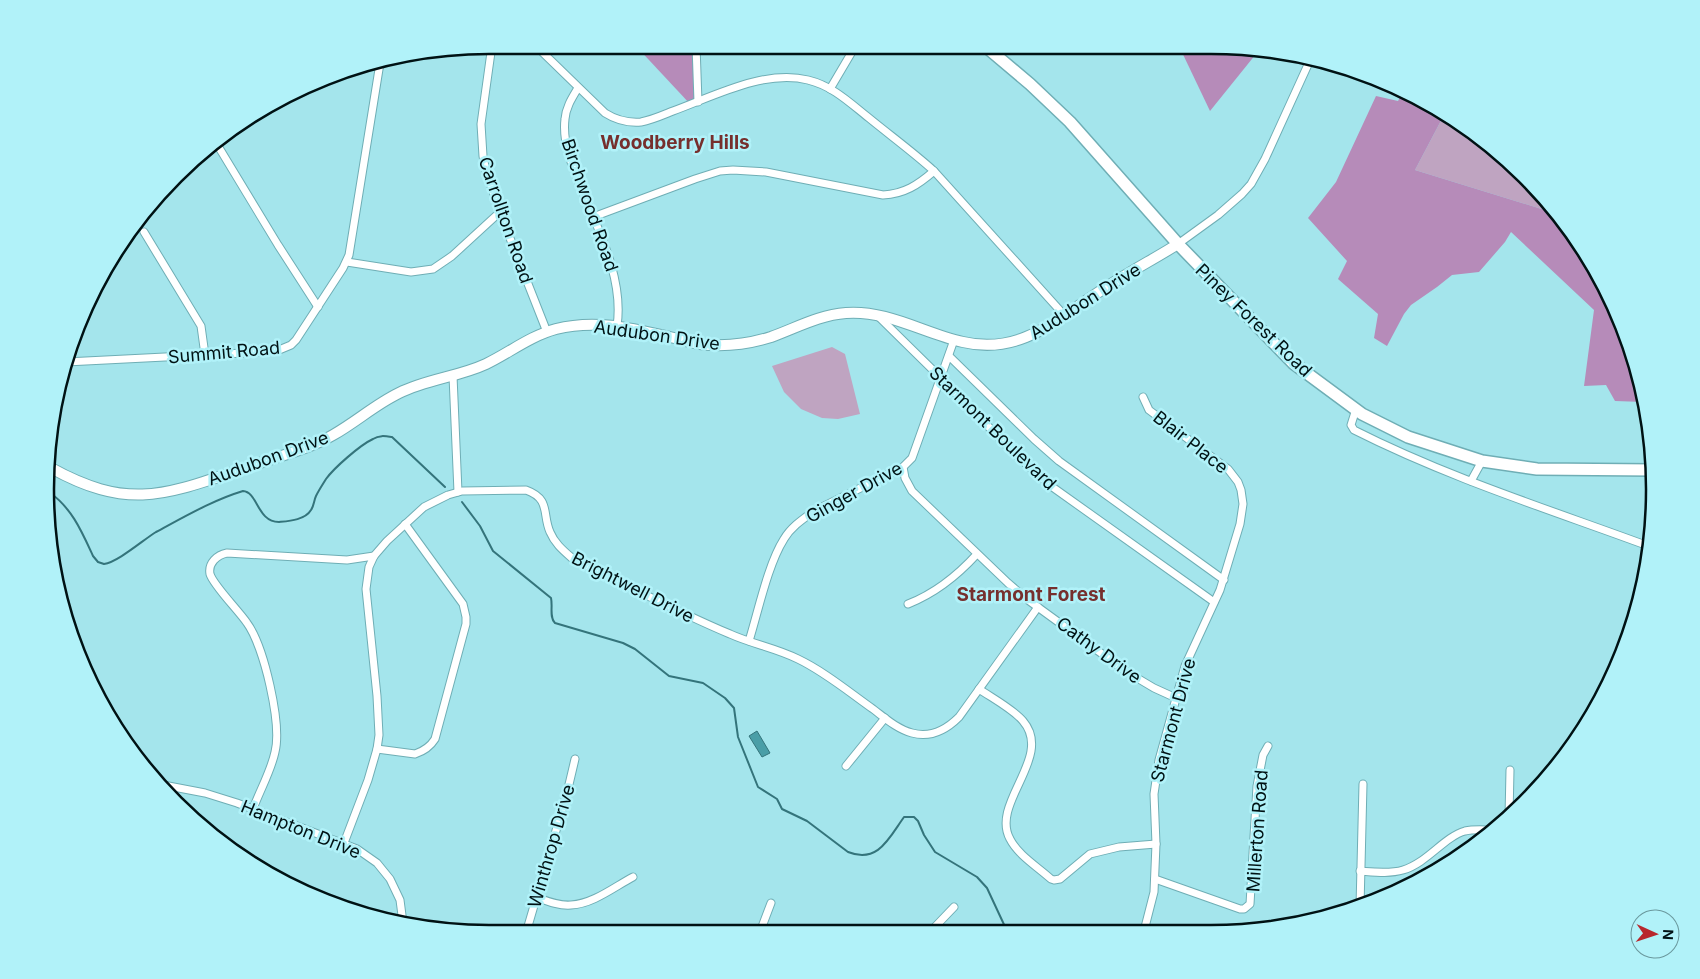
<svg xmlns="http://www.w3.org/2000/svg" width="1700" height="979" font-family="Inter,sans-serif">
<rect width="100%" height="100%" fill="#a4e5ec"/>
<g fill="#bfa4c1">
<path d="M1445,113l59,42 46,50 -2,6 -133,-41z"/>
<path d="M832,347l13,7 15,60 -22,5 -16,-1 -21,-9 -17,-17 -12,-26z"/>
</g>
<g fill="#b68bb9">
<path d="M635,45h61l2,57 -7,3z"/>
<path d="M1179,46h60l21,3 -50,62z"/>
<path d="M1403,92l30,13 12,8 -30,57 133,41 2,-6 13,14 46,74 31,82 4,27 -29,-1 -9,-16 -22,1 10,-76 -83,-78 -6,10 -26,30 -27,3 -15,12 -26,18 -7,9 -17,32 -13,-8 4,-24 -40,-35 9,-18 -39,-43 28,-36 40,-86 22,5z"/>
</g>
<path fill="#4a9ea7" stroke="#34747b" d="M757,731l13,22 -8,4 -13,-21z"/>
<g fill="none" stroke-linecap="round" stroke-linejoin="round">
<g stroke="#34747b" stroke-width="2">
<path d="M49,492c23,16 33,40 44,64l5,6 6,2c14,-2 39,-24 52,-32 28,-15 57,-32 87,-41 15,1 14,31 36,31 10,-1 26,-2 32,-12 3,-4 3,-10 5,-14 3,-6 7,-12 10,-17 8,-11 34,-34 47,-40 6,-4 12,-3 19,-2l53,50"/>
<path d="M462,502l18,24 13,25 58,47c2,9 -2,19 4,25l68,20 12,6 34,27 34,7 22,15 9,10 4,29 20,50 19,12 5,10 25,12 41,31c30,12 41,-14 56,-35h10l4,4 6,14 11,17 42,25 10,11 20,43"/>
</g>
<g stroke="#6faeb5" stroke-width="9">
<g id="street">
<path d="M492,45l-11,79 2,32 3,16 20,56 41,104"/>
<path d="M535,45l70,68c11,7 23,10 36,9 11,-2 22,-7 32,-11 41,-15 92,-42 135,-31 25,6 42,23 61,38 22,18 44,34 65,53l130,144"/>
<path d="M696,45l2,57"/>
<path d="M578,88c-6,10 -12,19 -13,31 -3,24 8,50 17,71 17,41 42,90 35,136"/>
<path d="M830,89l26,-44"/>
<path d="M215,141l63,104 40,62"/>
<path d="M593,217l102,-38 25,-8 13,-1 33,2 117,23c21,-1 35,-10 51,-24"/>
<path d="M144,232l57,94 4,29"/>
<path d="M1178,244l40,-29 24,-21 9,-10 14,-25 46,-101"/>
<path d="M347,262l64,10 22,-3 19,-13 48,-44"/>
<path d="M879,317l62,61 76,78 34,30 163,116"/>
<path d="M949,356l85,83 25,22 165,119"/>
<path d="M66,362l178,-9 35,-3 12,-5 5,-5 47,-72 6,-13 31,-192"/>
<path d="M453,376l5,116"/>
<path d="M1143,397l6,13 79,59 10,13 3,8 2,14 -3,20 -20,66 -35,76 -26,94 -5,34 2,50 -2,48 -10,39"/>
<path d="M1356,409l-5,16 3,5c95,48 197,80 297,117"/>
<path d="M903,467l2,11 7,13 96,92 20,17 99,72 27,16 22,10"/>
<path d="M1471,481l11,-20"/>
<path d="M908,604c28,-11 49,-28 69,-50"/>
<path d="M749,641c9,-29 19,-77 35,-102 7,-12 19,-20 30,-28l89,-44 9,-9 42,-118"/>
<path d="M979,689c13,9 34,20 44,32 31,36 -33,82 -13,118 8,16 28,28 41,40l3,1 6,-1 30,-25 29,-7 37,-3"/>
<path d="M377,749l38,5c9,-3 15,-7 20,-15l31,-115v-7l-3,-13 -58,-80"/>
<path d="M846,766l39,-48"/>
<path d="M158,784l47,9 32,10 120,46 20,14 13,16 10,21 3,23"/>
<path d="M253,809c7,-19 18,-38 22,-57 7,-28 -11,-106 -28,-129 -8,-12 -34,-38 -37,-49 -2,-11 7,-19 17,-21l120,7 27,-4"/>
<path d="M1509,817l1,-47"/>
<path d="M344,843l24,-63 9,-31 2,-14 -2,-39 -11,-107 3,-22 5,-11 13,-15 37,-34 24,-12 14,-4 64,-1c25,9 16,24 24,42 5,12 14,19 23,27 52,25 104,53 157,75 22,10 46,14 68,25 27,13 51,33 75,50 12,9 24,20 39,24 18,5 34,-3 47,-16l79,-110"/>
<path d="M1360,871c14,1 30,3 43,-1 24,-7 41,-33 62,-39 9,-2 18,-1 27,-1"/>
<path d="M1155,879l85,30h4l6,-5 7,-118 6,-31 5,-9"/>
<path d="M536,897c11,4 23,9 35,8 22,-1 43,-18 62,-28"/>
<path d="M1360,907l3,-123"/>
<path d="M931,931l23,-24"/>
<path d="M760,932l11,-29"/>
<path d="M526,933l41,-140 8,-34"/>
</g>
</g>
<g stroke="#6faeb5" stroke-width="12">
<path id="secondary" d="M51,468c80,44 116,26 197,-1 28,-10 59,-17 85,-32 23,-13 43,-31 66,-42 28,-14 59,-16 87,-29 23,-11 44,-28 70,-35 39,-10 75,-1 114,8 13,3 27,8 41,8 21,1 41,-2 60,-8 25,-9 48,-22 75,-24 42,-3 77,20 117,29 59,14 96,-25 142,-54 24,-16 49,-29 73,-44"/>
</g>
<g stroke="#6faeb5" stroke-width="14">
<path id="primary" d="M985,46l45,38 40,38 108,122 115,119 69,51 46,23 74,24 55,8 117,1"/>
</g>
<use href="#street" stroke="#fff" stroke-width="7"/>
<use href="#secondary" stroke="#fff" stroke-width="10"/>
<use href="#primary" stroke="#fff" stroke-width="11"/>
</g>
<g text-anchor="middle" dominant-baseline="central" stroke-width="5" stroke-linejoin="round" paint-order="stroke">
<g font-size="18" fill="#001214" stroke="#b1f2f9">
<text transform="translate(590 205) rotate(71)">Birchwood Road</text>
<text transform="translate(506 220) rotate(71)">Carrollton Road</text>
<text transform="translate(1085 301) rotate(-32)">Audubon Drive</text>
<text transform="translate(1254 320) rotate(44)">Piney Forest Road</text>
<text transform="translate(657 335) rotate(8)">Audubon Drive</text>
<text transform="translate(224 352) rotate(-5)">Summit Road</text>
<text transform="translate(993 428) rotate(44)">Starmont Boulevard</text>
<text transform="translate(1191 442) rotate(38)">Blair Place</text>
<text transform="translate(268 458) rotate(-20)">Audubon Drive</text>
<text transform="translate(854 492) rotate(-29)">Ginger Drive</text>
<text transform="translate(633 587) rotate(27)">Brightwell Drive</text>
<text transform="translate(1099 650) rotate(36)">Cathy Drive</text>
<text transform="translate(1173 720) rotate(-75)">Starmont Drive</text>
<text transform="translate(301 829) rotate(22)">Hampton Drive</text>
<text transform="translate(1257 831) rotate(-86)">Millerton Road</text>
<text transform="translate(551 846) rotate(-74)">Winthrop Drive</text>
</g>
<g font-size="19" font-weight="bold" fill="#762f2d" stroke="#b1f2f9">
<text x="675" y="142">Woodberry Hills</text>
<text x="1031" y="594">Starmont Forest</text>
</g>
</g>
<path d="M0 0H1700V979H0ZM489 54H1211A435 435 0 0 1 1646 489V490A435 435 0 0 1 1211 925H489A435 435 0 0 1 54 490V489A435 435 0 0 1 489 54Z" fill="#b1f2f9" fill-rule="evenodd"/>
<path fill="none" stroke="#001214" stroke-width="2.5" d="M489 54H1211A435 435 0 0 1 1646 489V490A435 435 0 0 1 1211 925H489A435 435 0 0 1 54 490V489A435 435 0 0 1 489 54Z"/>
<g transform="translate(1655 934) rotate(93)"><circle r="24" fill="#b1f2f9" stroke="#6a989d"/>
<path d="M0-4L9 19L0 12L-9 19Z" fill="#b8272d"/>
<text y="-8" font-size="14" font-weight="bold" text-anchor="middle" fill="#001214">N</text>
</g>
</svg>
